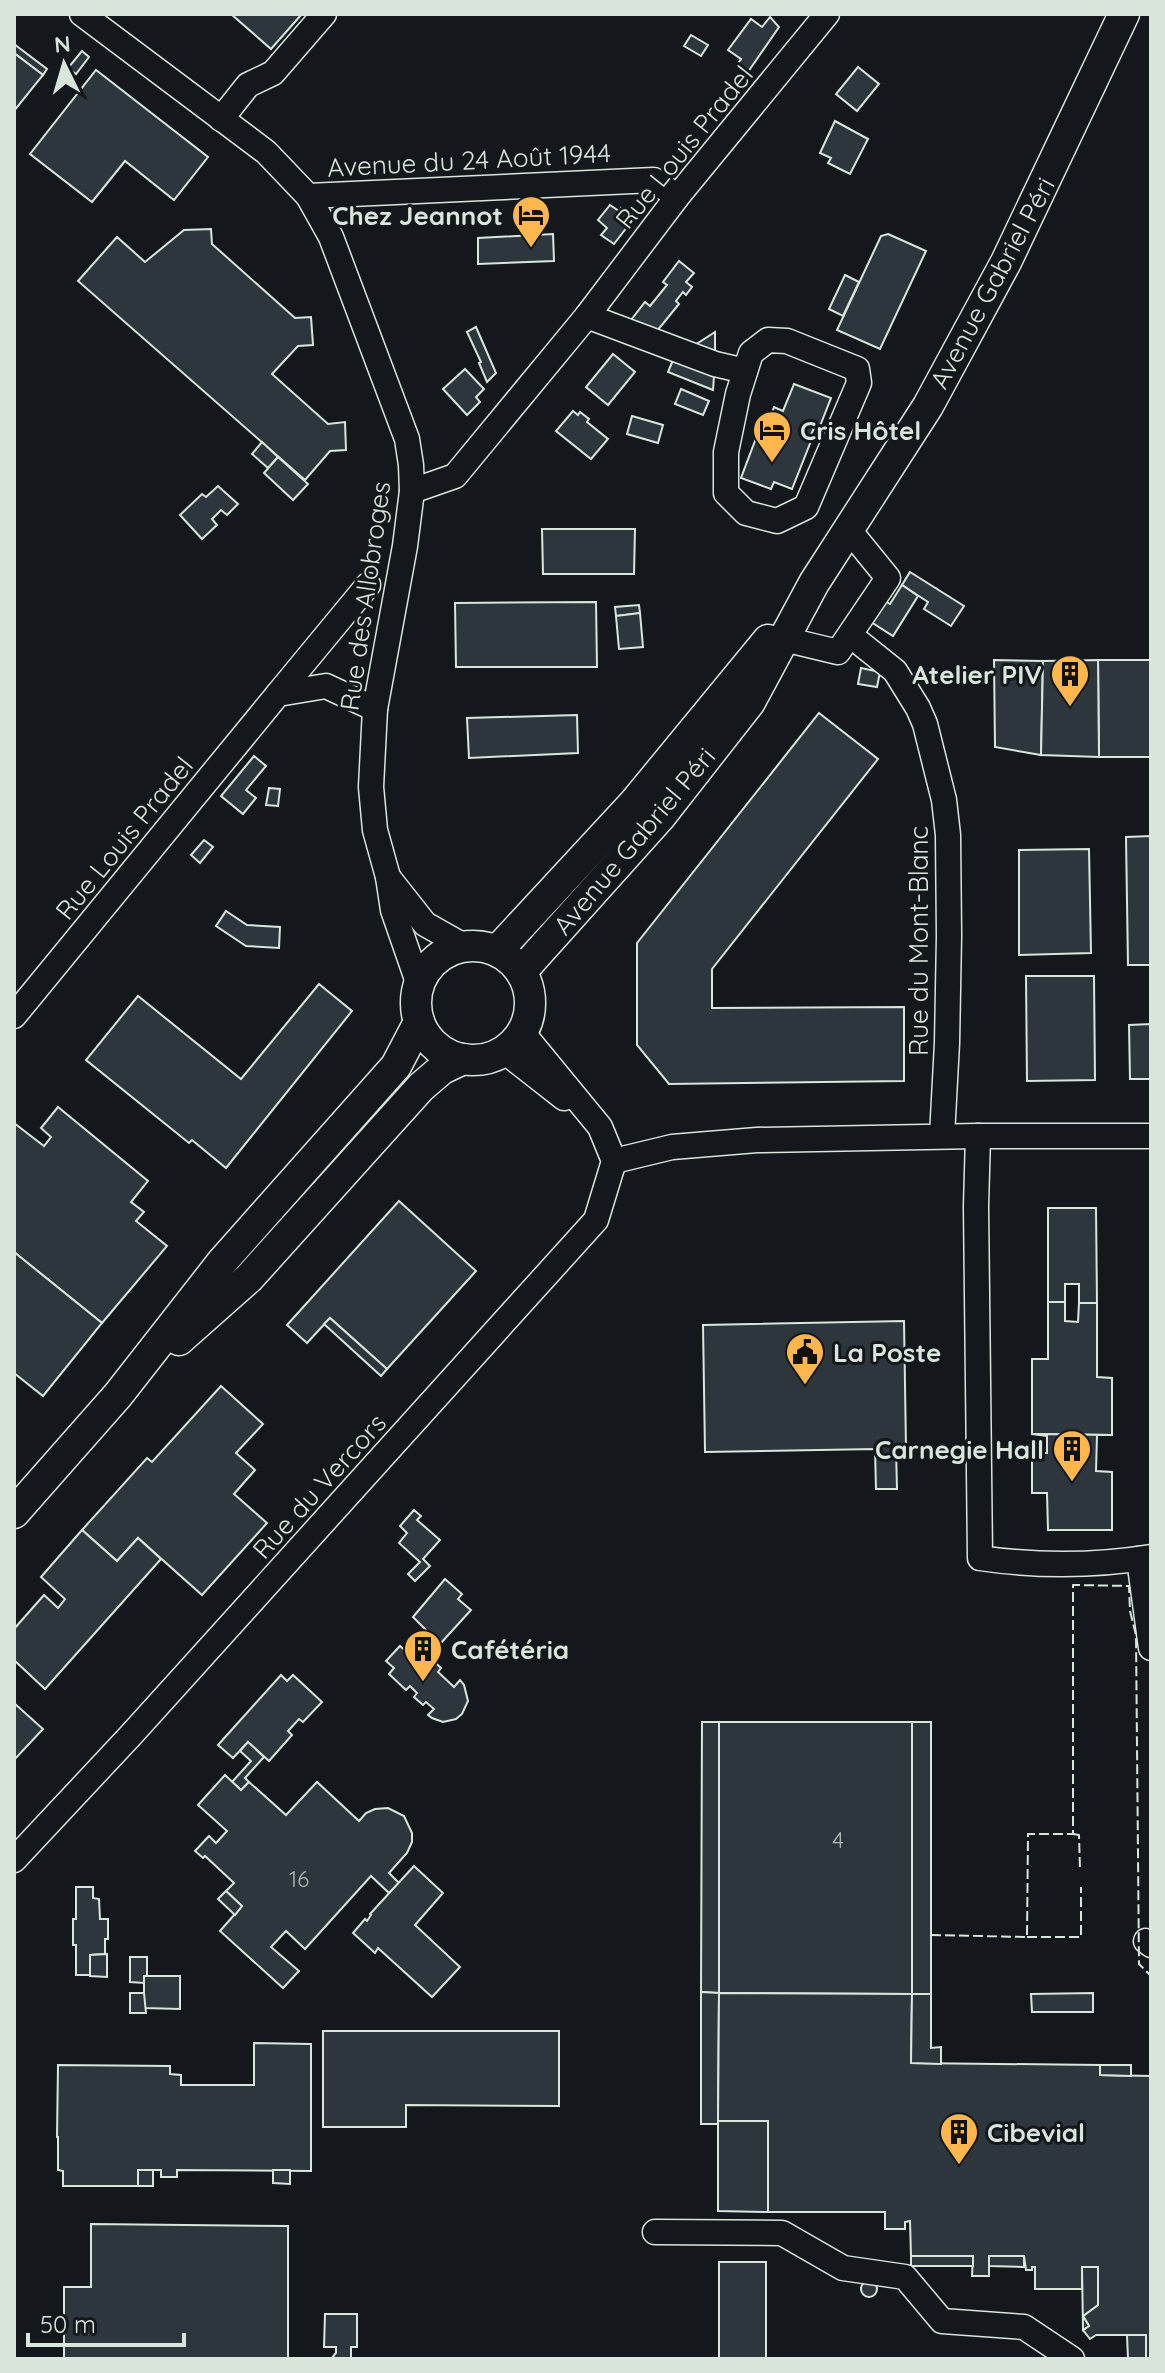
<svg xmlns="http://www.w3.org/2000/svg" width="1165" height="2373" font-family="Quicksand,sans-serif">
<rect width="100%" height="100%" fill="#14181c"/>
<g fill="#2c363c" stroke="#d8e6dc" stroke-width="2">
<path d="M231,14h71l-31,35z"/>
<path d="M770,17l9,10 -31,45 -11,-7 4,-6 -13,-9 23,-31 11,8z"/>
<path d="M691,35l17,10 -7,11 -17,-10z"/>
<path d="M14,44l33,25 -4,6 -29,-22z"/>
<path d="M82,51l7,6 -13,17 -8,-6z"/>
<path d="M14,53l29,22 -29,36z"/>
<path d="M858,67l21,17 -22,27 -21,-17z"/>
<path d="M96,70l112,87 -34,43 -49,-39 -33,41 -62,-48z"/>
<path d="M835,121l33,18 -18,35 -22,-11 3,-5 -11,-5z"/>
<path d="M610,205l9,6 2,-3 13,10 -20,26 -13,-9 6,-7 -9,-8z"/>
<path d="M211,229l1,15 83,74 16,-1 2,28 -15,1 -26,28 56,50 17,-2 1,28 -16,1 -25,29 -227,-199 39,-44 28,25 39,-32z"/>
<path d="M553,234l1,27 -76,3v-26z"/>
<path d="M888,234l38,17 -46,98 -43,-19 44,-94z"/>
<path d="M679,261l15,12 -8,9 6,5 -6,8 -3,-3 -7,9 3,3 -22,27 -26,-11 14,-18 5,4 17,-21 -4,-3z"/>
<path d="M845,275l14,7 -16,34 -14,-7z"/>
<path d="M476,327l20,46 -9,9 -8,-19 2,-1 -14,-30z"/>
<path d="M715,332v20l-20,-7z"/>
<path d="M613,354l22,18 -27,33 -22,-18z"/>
<path d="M673,360l41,16 -1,14 -45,-18z"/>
<path d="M465,369l19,20 -8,8 4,5 -13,13 -24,-26z"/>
<path d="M794,384l37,14 -11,28 -11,-5 -2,4 7,3 -3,7 2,1 -21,53 -18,-7 -3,7 -30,-11 23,-61 6,1 4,-11 9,4z"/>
<path d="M681,389l28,12 -6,14 -28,-11z"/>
<path d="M573,411l5,4 2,-3 9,7 -2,3 21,17 -17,20 -35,-28z"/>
<path d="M632,416l31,9 -5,18 -31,-9z"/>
<path d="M262,442l16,15 -10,11 -16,-14z"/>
<path d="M278,457l30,27 -15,16 -29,-27z"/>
<path d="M218,486l20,18 -11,11 -6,-5 -9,9 5,6 -15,14 -22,-24 22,-21 4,3z"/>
<path d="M542,529h93l-1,45h-91z"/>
<path d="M910,572l54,34 -13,20 -27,-17 4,-7 -26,-17z"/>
<path d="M902,585l16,11 -25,40 -36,-23 13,-21 20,12z"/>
<path d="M596,602l1,65h-141l-1,-64z"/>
<path d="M639,605l1,8 -24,3 -1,-9z"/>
<path d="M640,613l3,34 -24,2 -3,-33z"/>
<path d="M994,660l49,1 -2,94 -46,-8z"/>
<path d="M1098,660h53v97h-52z"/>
<path d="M1098,660l1,97 -58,-2 2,-94z"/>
<path d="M861,668l19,4 -3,15 -19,-3z"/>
<path d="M819,713l59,46 -166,210v39l192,-1v74l-235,3 -32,-39v-102z"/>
<path d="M577,715l1,38 -109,5 -2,-40z"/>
<path d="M254,756l12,10 -20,24 10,8 -13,16 -22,-18z"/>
<path d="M269,788l11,1 -2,17 -12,-1z"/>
<path d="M1151,836v129h-23l-2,-128z"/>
<path d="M204,840l9,7 -13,16 -9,-8z"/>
<path d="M1089,849l2,104 -72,2v-105z"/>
<path d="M226,911l21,14 33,2 -1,21 -33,-2 -30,-20z"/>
<path d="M1026,976h68l1,104 -68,1z"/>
<path d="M319,984l33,27 -126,157 -34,-28 -3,3 -103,-83 52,-64 103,83z"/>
<path d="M1151,1024v55h-21l-1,-54z"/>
<path d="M58,1107l90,74 -17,21 13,10 -8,9 31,25 -65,77 -88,-71v-129l30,23 7,-9 -10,-9z"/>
<path d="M399,1201l77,70 -89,98 -57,-51 -23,25 -20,-18z"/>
<path d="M1048,1208h48l1,95h-18v-19h-14v18h-17z"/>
<path d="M14,1252l88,71 -59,73 -29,-23z"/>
<path d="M1048,1302h17v19l13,1 1,-19h18v74l15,1v57l-80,-1v-75h16z"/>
<path d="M330,1318l57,51 -6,7 -57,-52z"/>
<path d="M904,1321l2,127h-10l1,41h-21l-1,-40 -170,3 -2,-127z"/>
<path d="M221,1386l42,38 -27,29 19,17 -21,24 33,29 -65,72 -64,-57 -21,23 -35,-31 65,-72 5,4z"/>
<path d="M1032,1434l80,1h-15l-1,36 16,1v58h-64l-1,-37h-15v-40h15v-17z"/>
<path d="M414,1510l7,6 -4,4 23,20 -17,19 7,7 -15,15 -7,-7 12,-12 -21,-19 8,-10 -7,-7z"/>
<path d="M82,1530l35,31 21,-23 23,21 -116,130 -31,-29v-31l30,-34 14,13 7,-9 -24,-22z"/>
<path d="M445,1579l17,15 -4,5 13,11 -31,34 -27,-27z"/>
<path d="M416,1644l25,24 -3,4 16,15 6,-7 4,5 4,16 -6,13 -6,5 -13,3 -11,-4 -4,-3 6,-6 -8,-7 -3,3 -9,-8 3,-4 -7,-7 -4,4 -17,-16 5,-6 -8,-7 14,-15 8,7z"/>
<path d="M281,1675l6,6 6,-6 29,27 -19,20 -4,-3 -11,12 4,4 -23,26 -21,-19 -15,16 -15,-13z"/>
<path d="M14,1703l29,26 -29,31z"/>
<path d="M702,1722h17v271l-18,-1z"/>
<path d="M719,1722h193v272l-193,-1z"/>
<rect x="912" y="1722" width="19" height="272"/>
<path d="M248,1742l16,15 -19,21 4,4 -8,8 -9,-8 19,-21 -11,-10z"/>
<path d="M225,1775l16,15 8,-8 37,33 31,-33 42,39 7,-8 9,-4 13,-1 16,8 8,17v9l-5,11 -18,20 10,10 -10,10 -18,-17 -66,73 -19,-18 -15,16 28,24 -16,17 -63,-57 22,-25 -16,-15 8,-8 -29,-27 -2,2 -8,-7 14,-15 7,7 11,-12 -29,-26z"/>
<path d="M414,1866l29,27 -28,32 45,42 -28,30 -54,-49 -3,5 -22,-20 12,-14 2,2 4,-6 -1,-1z"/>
<path d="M76,1887h17v11l6,1 1,20h8v20h-3v15l-15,1v20h-14v-30h-3v-26h3z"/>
<path d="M226,1891l16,15 -7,9 -17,-16z"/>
<path d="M107,1954v23l-17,-1v-21z"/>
<path d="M130,1957h17v19h-3v7l-14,-1z"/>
<path d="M144,1976h36v33l-36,-1z"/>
<path d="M701,1992l18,1 -1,131h-17z"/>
<path d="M130,1993h14l2,20h-16z"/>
<path d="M719,1993l193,1 -1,69 189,2v10l51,1v283h-5v-24h-50l-6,4 -7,-9 6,-4 -6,-10 15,-11v-38h-16v22h-47v-22h-3v3h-6l-2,-14h-35v20h-17l1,-20h-62l-1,-35 -5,1v7h-20v-17h-117v-91h-50z"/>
<path d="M1093,1993v19h-61l-1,-18z"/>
<path d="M912,1994h19v54l10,-1v17l-30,-1z"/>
<path d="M323,2031h236v75l-153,-1v22h-83z"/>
<path d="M254,2043l57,1v127l-134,-1v7h-16v-7h-23v16h-75v-15l-5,-1v-33h-1l1,-72 112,1v8l11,1v10h73z"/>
<path d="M1100,2065h31v11l-31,-1z"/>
<path d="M718,2121h50v91l-50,-1z"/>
<rect x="138" y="2170" width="15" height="16"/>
<path d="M273,2170h17v14l-17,-1z"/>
<path d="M91,2224l197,2v133h-224v-72h27z"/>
<rect x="911" y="2256" width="62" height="10"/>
<path d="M989,2256h35v11l-35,-1z"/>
<rect x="719" y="2262" width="47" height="97"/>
<path d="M1082,2267h16v38l-15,11 6,10 -6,4v-1z"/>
<circle cx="869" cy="2289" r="8"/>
<path d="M325,2314h32v33h-6v12h-20l5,-6v-6h-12z"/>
<path d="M1127,2335h19v24h-18z"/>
</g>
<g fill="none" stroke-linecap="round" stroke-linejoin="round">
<g stroke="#d8e6dc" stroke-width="27">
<g id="minor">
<path d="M82,14l184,138 42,44 23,41 76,202 4,26 1,26 -7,55 -30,163 -4,78 4,43 13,47 5,33 26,75"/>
<path d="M221,119l27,-34 25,-12 51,-59"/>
<path d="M308,196l346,-16 23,17"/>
<path d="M587,316l128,48 30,7"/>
<path d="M768,340l19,1 70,28 2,14 -53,124 -29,14 -31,-8 -20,-20v-41l12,-58 13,-41z"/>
<path d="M412,491l43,-15 132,-160 90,-119 150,-183"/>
<path d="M850,635l45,36 23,37 7,16 19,76 4,35 1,101 -2,107 -5,93"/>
<path d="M784,639l54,13 50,-74 -39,-48"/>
<path d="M278,694l90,-109"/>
<path d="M388,877l37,47 39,22"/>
<path d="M14,1016l264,-322 48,-8 49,23"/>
<path d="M504,1051l60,47"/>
<path d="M978,1136l-2,70 4,352c55,8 115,8 171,-1"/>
<path d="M614,1161l58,-14 85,-7 221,-4h173"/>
<path d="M1139,1559l12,89"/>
<path d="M14,1860l117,-125 465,-515 18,-59 -14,-34 -78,-95"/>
<path d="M1146,1941l5,4"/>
<path d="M655,2232l127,1 61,35 62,9 37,44 82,6 48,32"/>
</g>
</g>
<g stroke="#d8e6dc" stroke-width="33">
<g id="major">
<circle cx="473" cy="1003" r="57"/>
<path d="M497,951l137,-148 134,-163"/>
<path d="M521,972l139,-155 90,-115 64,-119 114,-177 78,-144 118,-248"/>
<path d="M179,1340l70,-62 172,-191 21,-18 21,-10"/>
<path d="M14,1513l104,-118 104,-133 174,-196 23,-44"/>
</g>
</g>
<use href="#minor" stroke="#14181c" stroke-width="24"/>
<use href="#major" stroke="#14181c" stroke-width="30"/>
<g stroke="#d8e6dc" stroke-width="2" stroke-dasharray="10 4" stroke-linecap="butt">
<path d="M1073,1834l6,1 1,35"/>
<path d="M931,1935l96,2 1,-103h45v-249l56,1 1,25 6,24 3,329 12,12"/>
<path d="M1027,1937h54v-50"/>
</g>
</g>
<defs>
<g id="hotel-pin" transform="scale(2)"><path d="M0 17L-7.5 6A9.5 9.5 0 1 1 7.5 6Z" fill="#ffb74d" stroke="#14181c"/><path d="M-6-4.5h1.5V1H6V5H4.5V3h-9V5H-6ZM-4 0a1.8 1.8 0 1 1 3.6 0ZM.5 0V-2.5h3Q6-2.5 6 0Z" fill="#111"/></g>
<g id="building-pin" transform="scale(2)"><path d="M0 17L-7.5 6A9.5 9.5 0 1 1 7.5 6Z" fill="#ffb74d" stroke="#14181c"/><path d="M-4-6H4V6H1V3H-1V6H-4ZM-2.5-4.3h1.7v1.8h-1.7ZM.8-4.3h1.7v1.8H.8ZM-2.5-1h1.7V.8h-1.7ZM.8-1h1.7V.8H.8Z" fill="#111"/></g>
<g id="civic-pin" transform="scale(2)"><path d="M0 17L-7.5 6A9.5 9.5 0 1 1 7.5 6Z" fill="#ffb74d" stroke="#14181c"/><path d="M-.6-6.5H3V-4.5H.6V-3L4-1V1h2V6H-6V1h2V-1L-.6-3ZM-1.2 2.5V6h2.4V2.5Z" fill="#111"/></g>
</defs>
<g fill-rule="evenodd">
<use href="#hotel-pin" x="531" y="215"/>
<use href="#hotel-pin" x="772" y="430"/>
<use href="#building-pin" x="1070" y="674"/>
<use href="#civic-pin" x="805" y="1352"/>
<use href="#building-pin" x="1072" y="1449"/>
<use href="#building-pin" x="423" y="1649"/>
<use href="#building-pin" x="959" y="2132"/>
</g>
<g text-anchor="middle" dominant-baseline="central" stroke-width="6" stroke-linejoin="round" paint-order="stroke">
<g font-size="22" fill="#adbab4">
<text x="838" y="1840">4</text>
<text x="299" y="1879">16</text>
</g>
<g font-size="26" fill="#d8e6dc" stroke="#14181c">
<text transform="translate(684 147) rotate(-51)">Rue Louis Pradel</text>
<text transform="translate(469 160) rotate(-3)">Avenue du 24 Août 1944</text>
<text transform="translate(992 283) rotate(-62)">Avenue Gabriel Péri</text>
<text transform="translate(365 596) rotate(-82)">Rue des Allobroges</text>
<text transform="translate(124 838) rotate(-51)">Rue Louis Pradel</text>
<text transform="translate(634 841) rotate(-50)">Avenue Gabriel Péri</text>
<text transform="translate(918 941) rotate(-90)">Rue du Mont-Blanc</text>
<text transform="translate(319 1486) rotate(-48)">Rue du Vercors</text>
</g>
<g font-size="26" font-weight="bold" fill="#d8e6dc" stroke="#14181c" text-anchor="start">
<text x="503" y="215" text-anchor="end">Chez Jeannot</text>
<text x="800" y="430">Cris Hôtel</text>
<text x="1042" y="674" text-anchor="end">Atelier PIV</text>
<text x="833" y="1352">La Poste</text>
<text x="1044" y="1449" text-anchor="end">Carnegie Hall</text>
<text x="451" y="1649">Cafétéria</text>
<text x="987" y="2132">Cibevial</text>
</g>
</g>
<rect width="1165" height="2373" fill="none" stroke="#d8e6dc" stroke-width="32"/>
<g transform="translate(64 64) rotate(355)" stroke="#14181c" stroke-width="6" paint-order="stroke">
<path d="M0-6L14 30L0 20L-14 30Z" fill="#d8e6dc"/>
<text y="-12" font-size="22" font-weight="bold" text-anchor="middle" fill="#d8e6dc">N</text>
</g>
<path d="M28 2333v12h156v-12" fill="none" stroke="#d8e6dc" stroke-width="4"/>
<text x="40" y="2333" font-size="24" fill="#d8e6dc" stroke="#14181c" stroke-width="6" paint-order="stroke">50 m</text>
</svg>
